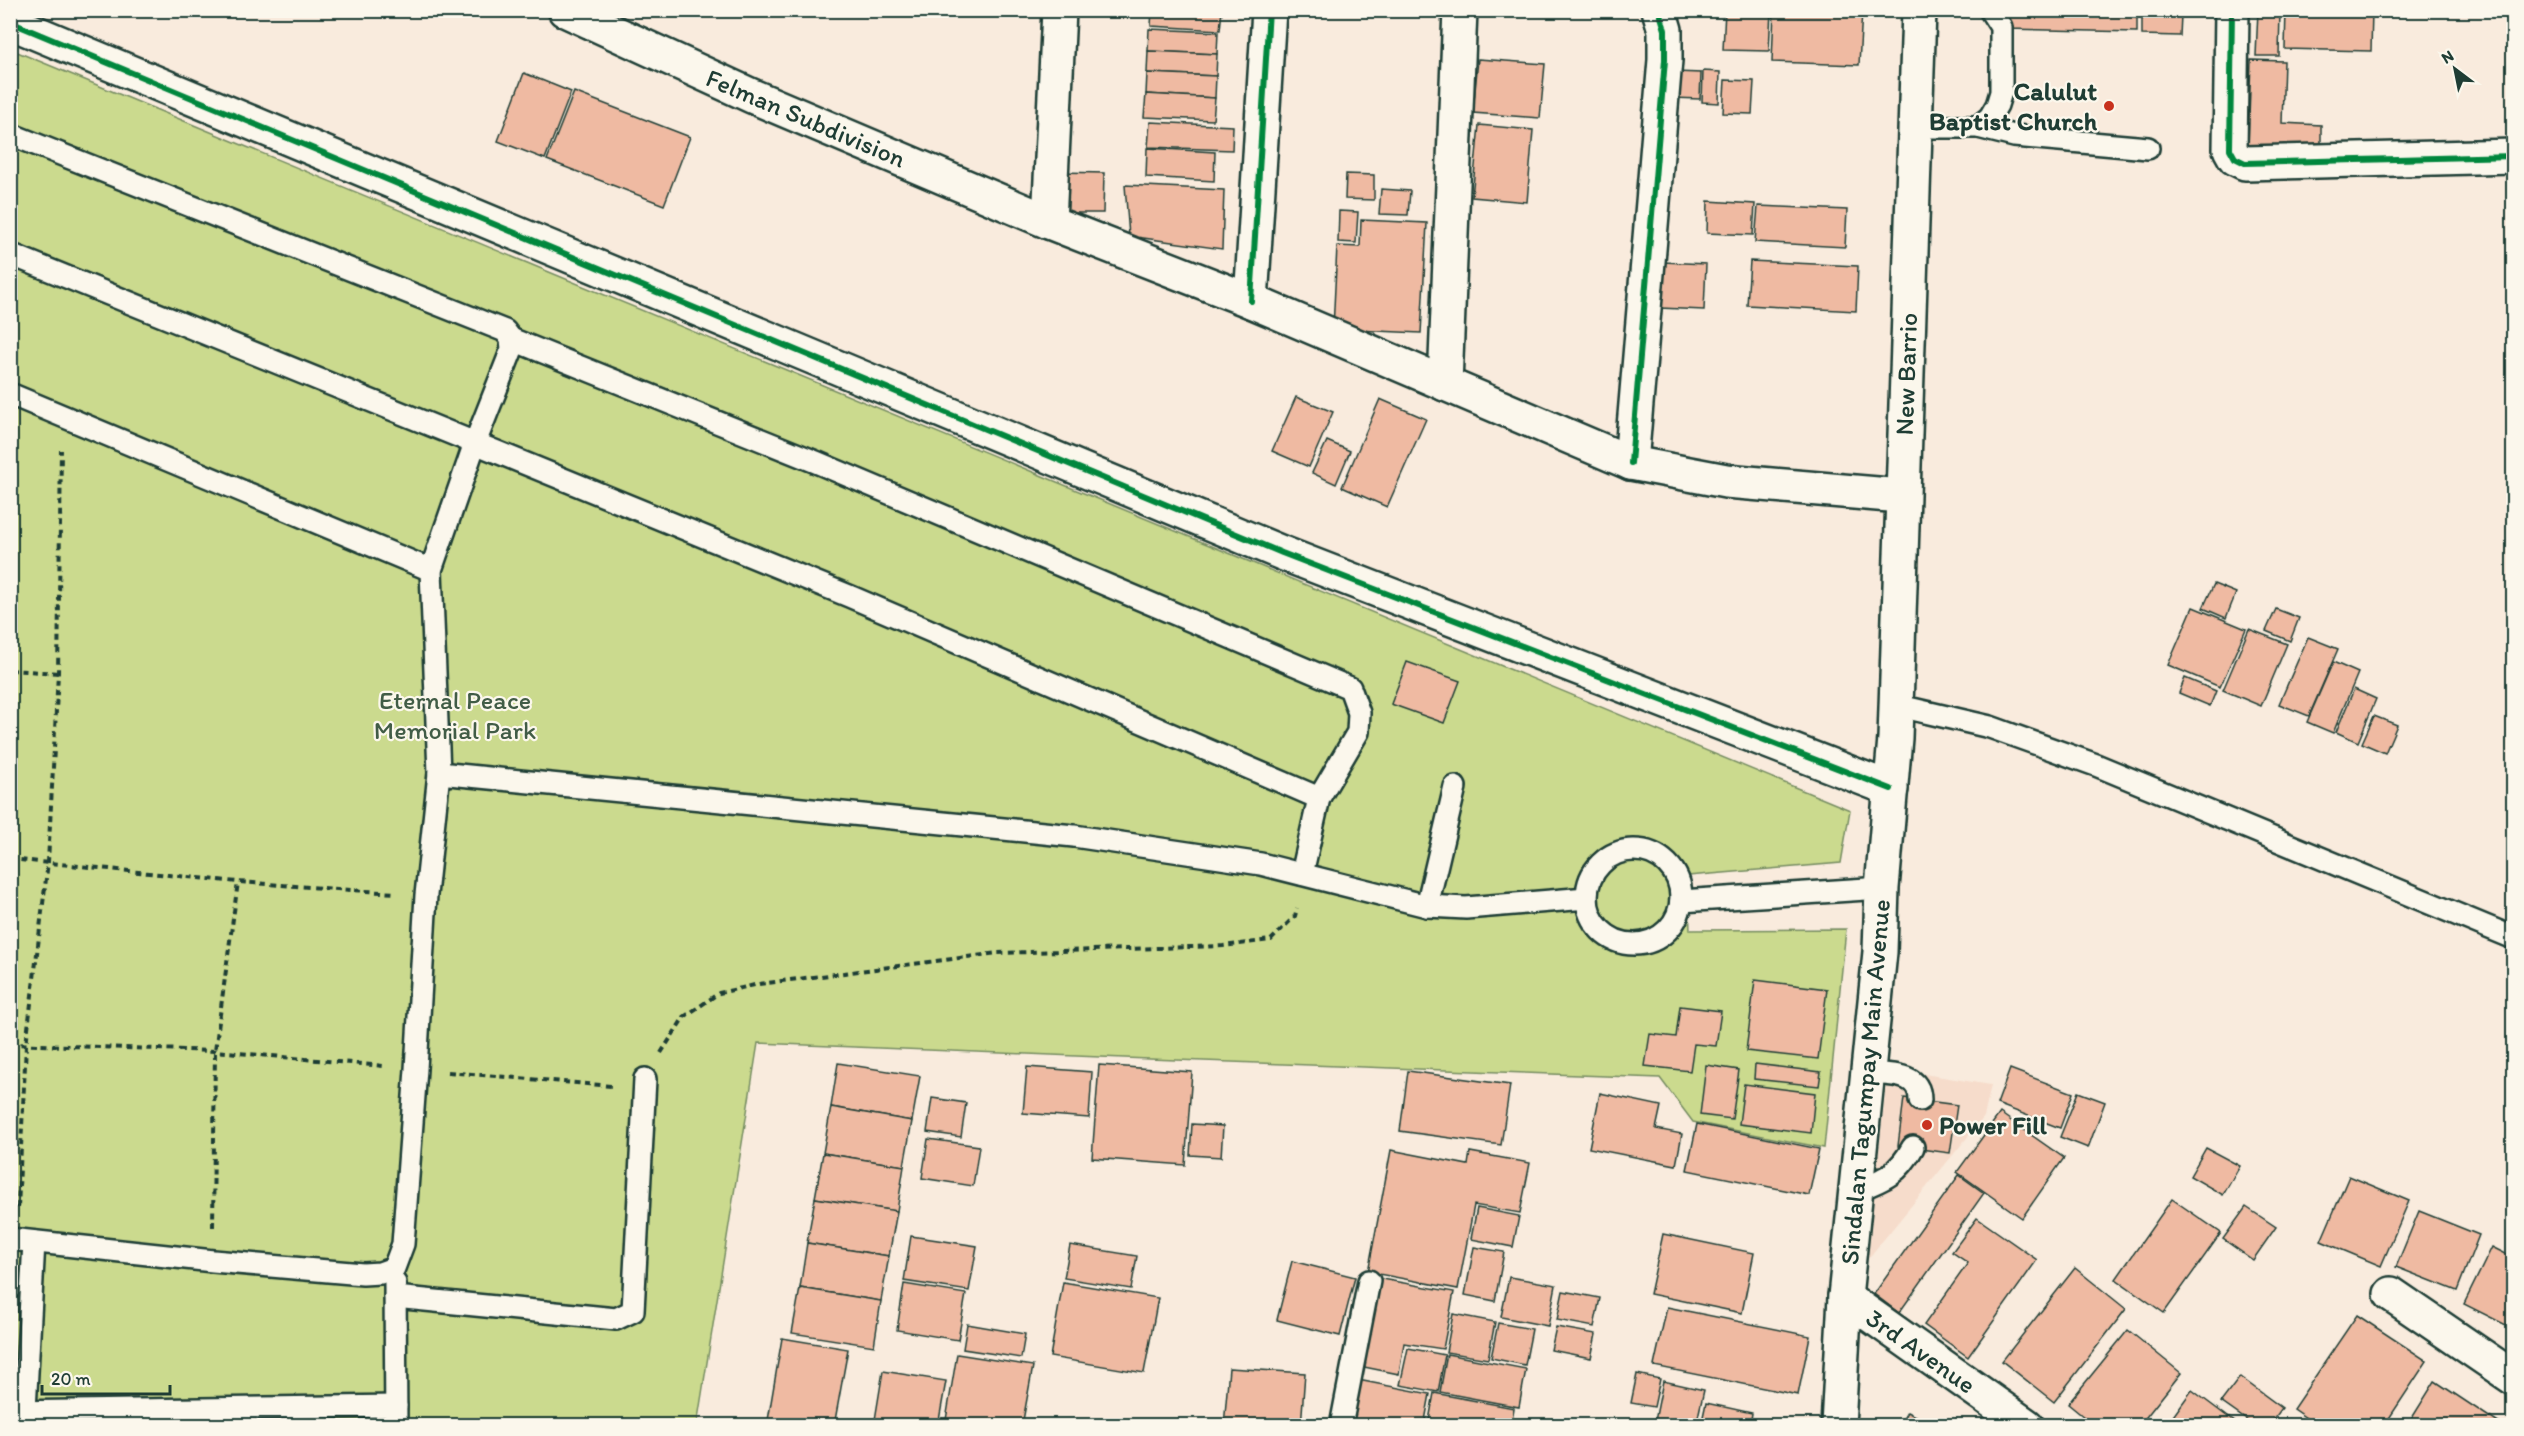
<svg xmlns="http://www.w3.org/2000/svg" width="2524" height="1436" font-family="Itim,sans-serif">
<rect width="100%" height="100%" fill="#f9ebdd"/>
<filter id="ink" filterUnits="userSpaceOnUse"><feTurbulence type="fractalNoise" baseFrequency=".0167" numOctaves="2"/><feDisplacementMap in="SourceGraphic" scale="12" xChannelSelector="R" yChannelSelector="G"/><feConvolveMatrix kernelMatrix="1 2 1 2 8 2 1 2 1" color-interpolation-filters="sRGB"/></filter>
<g filter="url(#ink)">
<path fill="#f6dccb" d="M1888,1068l103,17 -7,32 -117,143z"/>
<path fill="#cbda8e" stroke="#758c61" stroke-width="1.5" d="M10,49l1840,761 -9,53 -153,13 2,54 156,-1 -22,219 -131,-26 -33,-44 -511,-19 -391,-16 -61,382h-686z"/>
<g fill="#efbaa2" stroke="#1f3d34" stroke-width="1.5">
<path d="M1152,10h70l-2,20 -69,-4z"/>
<path d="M1725,10h46l-2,41 -46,-1z"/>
<path d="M1774,10h88l-3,55 -87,-3z"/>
<path d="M2007,10l130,4v18l-130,-3z"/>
<path d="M2258,10h22l-1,46h-23z"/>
<path d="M2286,10h86l-1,41 -86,-2z"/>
<path d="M2142,14l39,1 -1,21 -38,-1z"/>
<path d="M1149,29l69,3 -1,22 -69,-3z"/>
<path d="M1148,51l69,3 -1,22 -69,-3z"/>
<path d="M1478,59l67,5 -5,54 -67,-5z"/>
<path d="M2251,60l33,1 -2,62 39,2v23l-73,-1z"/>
<path d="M1703,71l17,1 -1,31 -17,-1z"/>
<path d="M1675,72l26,1 -1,26 -26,-1z"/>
<path d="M524,73l47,19 -26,67 -47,-18z"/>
<path d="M1147,73l69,3 -1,22 -69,-4z"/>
<path d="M1725,80l29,1 -2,33 -29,-1z"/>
<path d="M574,92l116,45 -26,68 -117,-45z"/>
<path d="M1146,94l69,4 -2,22 -69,-3z"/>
<path d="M1150,122l83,4 -1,24 -84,-3z"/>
<path d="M1479,125l54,5 -6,72 -55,-5z"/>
<path d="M1147,148l68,4 -1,29 -68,-4z"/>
<path d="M1058,172l46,1 -1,40h-47z"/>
<path d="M1346,174l28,1v25l-29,-1z"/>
<path d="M1125,185l99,5 -2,59 -93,-13z"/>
<path d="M1381,189l29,2 -2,24 -29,-1z"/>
<path d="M1708,201l47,3 -2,31 -46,-2z"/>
<path d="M1758,206l89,4 -2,37 -90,-5z"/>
<path d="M1339,211l19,1 -2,31 -18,-1z"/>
<path d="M1361,220l66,3 -6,110 -88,-4 4,-83 23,1z"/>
<path d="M1750,261l108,5 -2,45 -109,-6z"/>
<path d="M1663,262l43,2 -2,46 -44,-2z"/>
<path d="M1296,397l37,15 -24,55 -37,-16z"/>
<path d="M1380,399l46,20 -39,88 -45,-20z"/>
<path d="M1327,441l23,10 -14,33 -24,-11z"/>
<path d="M2214,584l22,9 -10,25 -23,-10z"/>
<path d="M2193,607l53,22 -26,58 -52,-22z"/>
<path d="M2276,609l23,9 -9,23 -24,-10z"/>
<path d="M2249,629l38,15 -26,62 -38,-16z"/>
<path d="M2308,637l30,12 -29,67 -30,-12z"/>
<path d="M1407,662l53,19 -16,42 -53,-19z"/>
<path d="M2333,662l25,11 -25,60 -26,-11z"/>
<path d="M2185,678l31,13 -6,15 -31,-13z"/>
<path d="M2354,689l22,10 -18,43 -22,-10z"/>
<path d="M2374,716l23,9 -12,28 -23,-10z"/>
<path d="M1755,980l72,9 -9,70 -72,-8z"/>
<path d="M1680,1006l41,5 -5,35 -22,-2 -4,27 -45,-5 5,-32 26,3z"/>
<path d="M838,1063l82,13 -8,45 -81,-14z"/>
<path d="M1755,1064l66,8 -2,14 -65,-7z"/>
<path d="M1099,1065l93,7 -7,93 -93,-7z"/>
<path d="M1706,1065l33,5 -7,49 -32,-4z"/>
<path d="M1027,1067l65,5 -3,46 -66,-5z"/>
<path d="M2010,1069l63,24 -13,35 -63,-24z"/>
<path d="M1408,1071l102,14 -9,60 -101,-14z"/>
<path d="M1744,1084l71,9 -4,40 -72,-9z"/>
<path d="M2078,1092l27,10 -17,46 -28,-11z"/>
<path d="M1600,1093l61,13 -5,23 26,5 -6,31 -87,-17z"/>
<path d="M932,1098l34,5 -5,34 -34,-5z"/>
<path d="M1904,1098l53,7 -7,48 -52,-7z"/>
<path d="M831,1107l81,14 -8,45 -81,-13z"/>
<path d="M2000,1113l64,45 -42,60 -65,-46z"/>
<path d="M1192,1124l31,2 -2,31 -31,-2z"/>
<path d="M1697,1124l122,25 -10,46 -122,-25z"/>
<path d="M928,1139l51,7 -6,40 -51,-8z"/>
<path d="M2206,1148l34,18 -17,29 -33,-19z"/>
<path d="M1391,1150l77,15 2,-13 60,11 -10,50 -46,-8 -16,84 -90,-17z"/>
<path d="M823,1153l81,13 -7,45 -82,-13z"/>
<path d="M1959,1175l25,18 -85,120 -25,-19z"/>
<path d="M2349,1176l60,25 -28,65 -60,-25z"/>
<path d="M815,1198l82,13 -8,45 -82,-13z"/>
<path d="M2172,1199l49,34 -57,80 -48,-34z"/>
<path d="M2246,1207l30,20 -23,33 -30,-21z"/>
<path d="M1477,1208l42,8 -6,31 -42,-8z"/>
<path d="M2419,1211l60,24 -22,56 -61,-24z"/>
<path d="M1977,1218l60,42 -69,97 -44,-32 44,-62 -16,-11z"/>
<path d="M1663,1234l91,19 -12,60 -92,-19z"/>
<path d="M911,1236l66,10 -8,45 -65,-10z"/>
<path d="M807,1243l82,13 -8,45 -81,-13z"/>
<path d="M1070,1245l67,11 -6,33 -67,-11z"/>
<path d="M1474,1247l30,5 -9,49 -30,-6z"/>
<path d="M2492,1247l22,11v71l-50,-25z"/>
<path d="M1292,1261l63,16 -15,59 -63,-16z"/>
<path d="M2075,1268l51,41 -72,93 -52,-41z"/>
<path d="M1509,1277l47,8 -8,41 -47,-9z"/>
<path d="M1376,1278l78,14 -11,57 -39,-6 -5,31 -40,-8z"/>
<path d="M1063,1282l95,16 -14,75 -94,-16z"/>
<path d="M904,1284l62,10 -8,46 -61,-10z"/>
<path d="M800,1288l81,13 -7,45 -82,-13z"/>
<path d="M1563,1291l37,7 -6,29 -37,-7z"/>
<path d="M1667,1307l143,29 -12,59 -144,-29z"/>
<path d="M1453,1314l42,8 -7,37 -42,-7z"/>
<path d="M2357,1315l70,46 -43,65h-66l-25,-17z"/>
<path d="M1498,1323l34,6 -7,36 -34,-7z"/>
<path d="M967,1324l58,10 -4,24 -58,-9z"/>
<path d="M1556,1327l40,7 -5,24 -40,-8z"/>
<path d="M2128,1330l53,43 -42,53h-44l-27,-22z"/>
<path d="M782,1338l66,11 -14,77h-67z"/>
<path d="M1408,1348l37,7 -7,37 -38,-7z"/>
<path d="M957,1354l76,12 -11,60h-77z"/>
<path d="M1447,1354l79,15 -7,38 -79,-15z"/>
<path d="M1229,1368l76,5 -4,53h-77z"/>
<path d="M883,1371l63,10 -8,45h-64z"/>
<path d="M1637,1374l23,5 -6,28 -23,-4z"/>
<path d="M2240,1377l42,31 -13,18h-14l-34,-24z"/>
<path d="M1353,1379l77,15 -6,32h-68l-12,-3z"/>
<path d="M1663,1381l41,9 -8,36h-42z"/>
<path d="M2435,1381l68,45h-96z"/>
<path d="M2192,1390l48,36h-74z"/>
<path d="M1434,1393l80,15 -3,18h-83z"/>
<path d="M1706,1403l46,10 -2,13h-49z"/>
<path d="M1907,1412l27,14h-35z"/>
<path d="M2289,1419l10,7h-15z"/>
</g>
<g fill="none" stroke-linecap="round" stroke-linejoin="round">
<g stroke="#1f3d34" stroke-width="26">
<g id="lane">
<path d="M1915,127h63l36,9 134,12"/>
<path d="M1978,127l12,-10 7,-12 4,-13v-65l-11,-17"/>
<path d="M10,134l495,197 6,8 1,10 -37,94 -465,-189"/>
<path d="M511,339l305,123 534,226 9,25 -1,19 -39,66 -17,76"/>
<path d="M10,394l421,176"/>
<path d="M1895,705l95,22 106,38 418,173"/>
<path d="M439,773l635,63 187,28 166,42 39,2 121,-10"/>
<circle cx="1634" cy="897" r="47"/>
<path d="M1681,901l201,-13"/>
<path d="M1427,906l28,-119"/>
<path d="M1867,1073c21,2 53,-2 53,27"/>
<path d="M1855,1191c28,-11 43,-16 58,-44"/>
<path d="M10,1239l203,22 150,13 17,-1 14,-5 9,-24 13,-175 10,-174 13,-122 -8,-203 44,-127 374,153 470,202"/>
<path d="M395,1283l1,143"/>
<path d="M395,1297l221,22 17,-8 12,-232"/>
<path d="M25,1410l9,-168"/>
<path d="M10,1412l386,-6"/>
<path d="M1341,1426l28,-145"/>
</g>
</g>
<g stroke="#1f3d34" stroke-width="38">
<g id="street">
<path d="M565,10l187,86 297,126 202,79 380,162 95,18 175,15"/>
<path d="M2232,10l-2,139 5,9 10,5 269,-7"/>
<path d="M10,22l1272,531 609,236"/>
<path d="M1049,222l10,-212"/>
<path d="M1251,301l18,-291"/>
<path d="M1445,384l15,-374"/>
<path d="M1631,463l34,-403v-30l-6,-20"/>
<path d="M2391,1294l123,84"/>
<path d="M1845,1297l182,129"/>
</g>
</g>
<g stroke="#1f3d34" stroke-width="38">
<path id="secondary" d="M1838,1426l7,-129 35,-345 2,-64 13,-150 24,-728"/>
</g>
<g stroke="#1f3d34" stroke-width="4" stroke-dasharray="6 4.5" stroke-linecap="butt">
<path d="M10,670l48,3"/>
<path d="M10,859l228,23 157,11"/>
<path d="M10,1044l205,7 169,15"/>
<path d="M661,1053l23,-36 35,-24 40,-9 239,-31 225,-7 48,-6 24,-24 2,-8"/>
<path d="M448,1072l163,14"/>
<path d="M18,1208l8,-163 22,-183 10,-189 3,-223"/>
<path d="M213,1227l2,-176 23,-169"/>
</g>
<use href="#lane" stroke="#fbf7ec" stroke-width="21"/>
<use href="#street" stroke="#fbf7ec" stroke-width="33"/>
<use href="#secondary" stroke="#fbf7ec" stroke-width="33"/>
<g stroke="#fbf7ec" stroke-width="10">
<g id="cycleway">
<path d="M2232,10l-2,139 5,9 10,5 269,-7"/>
<path d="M10,22l1272,531 609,236"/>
<path d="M1251,301l18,-291"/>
<path d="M1631,463l34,-403v-30l-6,-20"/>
</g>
</g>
<use href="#cycleway" stroke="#00873e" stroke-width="6"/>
</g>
</g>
<g fill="#c8321e" stroke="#fbf7ec" stroke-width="2">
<circle cx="2109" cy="106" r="6"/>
<circle cx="1927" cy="1125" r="6"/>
</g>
<g text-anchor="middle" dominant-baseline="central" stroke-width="4.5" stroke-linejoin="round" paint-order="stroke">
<g font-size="26" font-weight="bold" fill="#1f3d34" stroke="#fbf7ec" text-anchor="end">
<text x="2097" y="91">Calulut<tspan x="2097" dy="30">Baptist Church</tspan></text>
<text x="1939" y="1125" text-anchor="start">Power Fill</text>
</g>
<g font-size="26" fill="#1f3d34" stroke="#fbf7ec">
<text transform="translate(806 118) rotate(23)">Felman Subdivision</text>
<text transform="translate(1906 374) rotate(-88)">New Barrio</text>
<text transform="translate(1865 1082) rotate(-85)">Sindalan Tagumpay Main Avenue</text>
<text transform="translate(1921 1351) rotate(35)">3rd Avenue</text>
</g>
<g font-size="26" fill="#415c46" stroke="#fbf7ec">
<text x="455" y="700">Eternal Peace<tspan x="455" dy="30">Memorial Park</tspan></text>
</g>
</g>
<rect width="2524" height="1436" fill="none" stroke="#fbf7ec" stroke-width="36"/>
<rect x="18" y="18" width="2488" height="1400" fill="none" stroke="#1f3d34" stroke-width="2" filter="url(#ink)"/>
<g transform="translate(2455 69) rotate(328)" stroke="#fbf7ec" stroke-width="4.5" paint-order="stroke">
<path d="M0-4.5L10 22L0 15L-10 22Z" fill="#1f3d34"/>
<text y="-9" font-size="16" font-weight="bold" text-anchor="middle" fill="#1f3d34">N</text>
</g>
<path d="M42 1385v9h128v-9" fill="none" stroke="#1f3d34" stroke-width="3"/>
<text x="51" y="1385" font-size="18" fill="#1f3d34" stroke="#fbf7ec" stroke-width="4.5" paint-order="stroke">20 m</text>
</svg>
